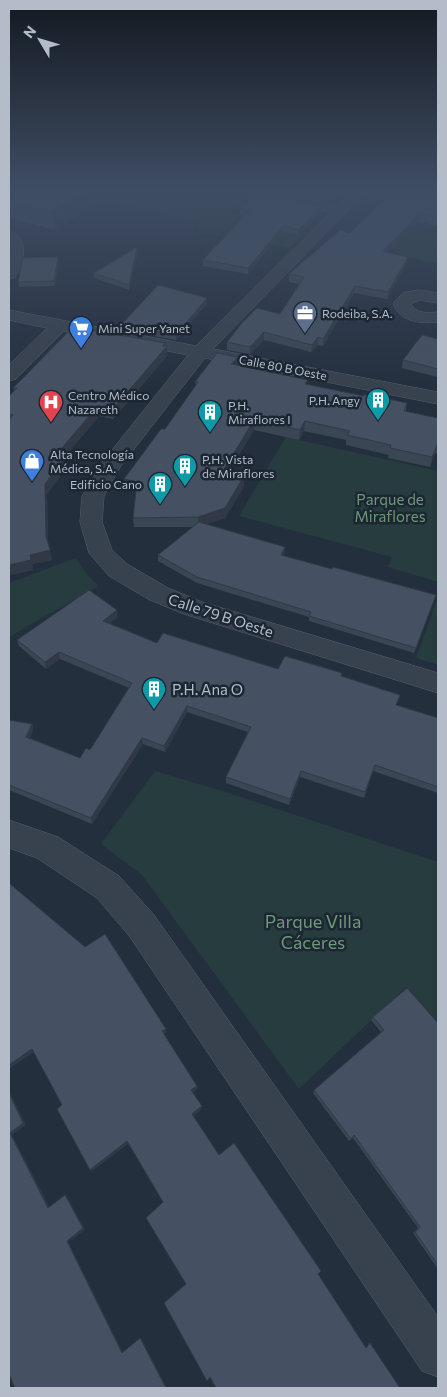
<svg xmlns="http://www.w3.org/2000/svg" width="447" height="1397" font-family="Commissioner,sans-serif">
<rect width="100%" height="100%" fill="#242f3e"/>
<g fill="#263c3f">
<path d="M64,191h195l-26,21 73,20 -16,16 -90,-15 -4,-10z"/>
<path d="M402,227l36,8v29l-37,-8 -8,-6 -9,-3z"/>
<path d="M286,437l152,34v111l-50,-15 4,-10 -153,-41z"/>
<path d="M76,558l10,15 12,13 -89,51v-54z"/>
<path d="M438,597v68l-22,-7z"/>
<path d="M155,771l64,19 219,72v160l-32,-35 -107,102 -157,-214 -41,-31z"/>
</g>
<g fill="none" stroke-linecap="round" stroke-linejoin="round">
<g stroke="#565f6c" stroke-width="1">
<g id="minor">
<path d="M269,191h20l48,15 15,-15h15l-154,158 225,43v12l-233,-46 -85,109 -16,29 -2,26 10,28 15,14 41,24 34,14 236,71v20l-254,-79 -34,-14 -41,-24 -20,-23 -9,-31 2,-26 18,-31 88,-110 -124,-24 -48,48 -7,2v-16l38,-37 -38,-8v-10l187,36 134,-133 -43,-12z"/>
<path d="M9,231c22,6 15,33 6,46l-6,2z"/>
<path d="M419,290l19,3v10l-19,-3 -8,4c5,10 17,9 27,8v10c-17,2 -39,0 -45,-19l10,-10z"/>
<path d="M9,820l49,17 61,39 35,39 284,402v60l-16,-6 -292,-434 -33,-39 -60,-40 -28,-10z"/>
</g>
</g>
<use href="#minor" fill="#38414e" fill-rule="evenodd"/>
</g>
<g fill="#3b4654">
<path d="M9,191l93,10 -47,29 -46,-12z"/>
<path d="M297,191h52l-3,4 -6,-1 -9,8z"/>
<path d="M364,191h74v35l-20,-5 -30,31 20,5 -2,7 -19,35 -33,-6 -31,53 -5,-1 -7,7 -47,-12 -14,14 -23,-4v-8l53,-28 20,-30 -11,-2v-8l61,-41 34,-32 -21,-3z"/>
<path d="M286,197l35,15 -23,23 -16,-3 -34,42 -45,-8v-6l42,-45 -5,-1v-6z"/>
<path d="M137,247l1,5 -9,38 -35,-12v-5z"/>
<path d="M58,257v5l-3,24 -36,1 -1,-5z"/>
<path d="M207,303l-31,37 -54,-10 -1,-5z"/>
<path d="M438,339v36l-1,2 -35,-9 1,-8z"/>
<path d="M166,346l1,10 -54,63 -14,-3 -36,42h1l2,10 -19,26 1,50 4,16 -20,4 1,6 -24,5v-179l5,-5 -1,-3z"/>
<path d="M238,357v9l69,18 57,12 43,7 -1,8 32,7v36l-3,-1 -5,14 -42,-9 1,-3 -43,-10v-5l-42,-9 -5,9 -45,-10 -26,42 16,4v10l-19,32 -19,6 79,23v6l-2,3 49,13 104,26 -22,58 -105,-32v-4l-112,-34 -39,-22v-6l35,-28h-59l-1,-9 3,-27 -10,-2 -2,-10 41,-50 31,-43 -1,-4z"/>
<path d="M118,617l-9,6 48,20 121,26 64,4 -1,4 56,28 41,13v75l-65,-22 -9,27 -64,-21 -11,28 -63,-22v-6l22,-45 -61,-20 -22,40 -22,-8 -51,80 -83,-34v-70l23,4 1,6 -3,8 50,20 10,-8 39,-62 -69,-29 -14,10 -27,-23 -2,-6z"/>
<path d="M373,1017l65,6v246l-25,-36 5,-5 -65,-90 -4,3 -36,-48 1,-3 67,-58 -10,-12z"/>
</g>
<g fill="#303945">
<path d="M88,191h13l1,10 -47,29 -3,-18z"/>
<path d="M336,191h4v3l-9,8 1,-7z"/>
<path d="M321,207v5l-23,23v-5z"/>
<path d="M419,214l-1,7 -36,37 1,-7z"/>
<path d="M283,226l-1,6 -34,42v-6z"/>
<path d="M137,247l1,5 -9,38v-5z"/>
<path d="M58,257v5l-3,24 -1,-5z"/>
<path d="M408,257l-2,7 -19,35 1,-7z"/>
<path d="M355,286l-1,7 -31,53v-7z"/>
<path d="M207,298v5l-31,37v-5z"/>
<path d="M264,332v8l-14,14v-7z"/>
<path d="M318,337v8l-7,7 1,-7z"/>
<path d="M165,343l1,5 1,-2v10l-54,63 -1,-9z"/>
<path d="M238,357v9l-7,-2z"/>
<path d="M97,407l2,9 -42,50 -2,-10z"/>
<path d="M254,420v10l-31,51v-10z"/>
<path d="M305,421l-1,10 -5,9 1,-10z"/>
<path d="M438,443l-3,10 -5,14 2,-10z"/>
<path d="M64,458l2,10 -19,26 1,52 -2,-10 -1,-52z"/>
<path d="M244,476v10l-19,32 -27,9v-10z"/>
<path d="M285,547v6l-5,7 1,-5z"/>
<path d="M50,550l2,10 -20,4 1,6 -24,5v-10l21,-10z"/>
<path d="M117,610l1,7 -14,10 -1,-6z"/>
<path d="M59,652l1,7 -14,10 -1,-7z"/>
<path d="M187,706v6l-22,40 -1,-6z"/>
<path d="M32,724l1,6 -5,13 -2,-6z"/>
<path d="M142,738l1,6 -51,80 -1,-6z"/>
<path d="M301,771l-1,6 -11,28 1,-6z"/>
<path d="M166,1029v3l-3,3 -1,-4z"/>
<path d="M32,1049l2,3 -25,17v-4z"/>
<path d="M197,1086l1,3 -6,4 -1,-3z"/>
<path d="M9,1090l17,35 -14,10 39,75 -3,-2 -38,-75z"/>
<path d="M202,1106v3l-9,8 -1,-3z"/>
<path d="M127,1141l1,3 -37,28 -1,-2z"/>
<path d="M65,1195l2,2 18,33 -17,12 55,111h-1l-55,-112z"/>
<path d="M140,1338h1l26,50h-1z"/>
</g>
<g fill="#455162" stroke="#303945">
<path d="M9,191h79l-36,21 -43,-11z"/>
<path d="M260,191h18l8,6 35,10 -23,23 -15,-4 -35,42 -45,-8 47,-50 -10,-2z"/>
<path d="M319,191h17l-4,4z"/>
<path d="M368,191h70v27l-19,-4 -36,37 25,6 -20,35 -33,-6 -32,53 -5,-2 -6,8 -48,-13 -14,15 -23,-5 15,-19 15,-15 23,6 24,-37 -15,-3 51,-44 10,3 40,-38z"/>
<path d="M137,247l-8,38 -35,-12z"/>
<path d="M58,257l-4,24 -36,1 5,-24z"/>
<path d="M158,285l49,13 -31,37 -55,-10z"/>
<path d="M73,327l92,16 -2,3h4l-55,64 -15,-3 -42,49 9,2 -19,26 1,52 4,14 -20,5 1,5 -22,5v-145l4,-5 -4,-1v-18l8,-8h-4z"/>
<path d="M422,335l16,4v30l-35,-9z"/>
<path d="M217,353l21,4 -7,7 77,16 -3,4 59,12 1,-2 42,9 -3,8 34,7v25l-6,14 -42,-9 1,-3 -44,-10 3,-4 -45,-10 -5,9 -46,-10 -31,51 21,5 -19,32 -27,9 -65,1 4,-36 -13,-3 37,-50h4l33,-47h-3z"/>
<path d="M199,522l86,25 -4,8 51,14 1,-2 103,28 -20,53 -107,-32 2,-4 -114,-35 -39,-22z"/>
<path d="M89,590l28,20 -14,11 54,22 6,-10 115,36 7,-13 57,17 -1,3 59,19 -4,10 42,13v69l-63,-22 -10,27 -64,-21 -11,28 -64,-22 25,-50 -64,-21 -23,40 -22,-8 -51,80 -82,-33v-65l23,4 -6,13 54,21 6,-10 4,2 42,-67 -73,-31 -14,10 -28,-22z"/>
<path d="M9,883l76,64 20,-13 61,95 -4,2 35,55 -6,4 11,16 -10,8 27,41 15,-12 87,128 -3,3 48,74 4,-5 30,45h-184l-6,-11 -3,4 -43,-78 22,-19 -40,-66 17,-16 -36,-61 -37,29 -33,-61 5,-4 -30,-56 -23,16z"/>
<path d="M407,988l31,35v242l-23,-33 5,-5 -66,-92 -3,4 -37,-49 70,-60 -11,-13z"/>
<path d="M9,1093l14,30 -13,10 38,75 17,-13 18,33 -16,13 55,112 18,-15 26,50h-151l-6,-14z"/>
</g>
<linearGradient id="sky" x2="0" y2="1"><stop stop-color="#141a22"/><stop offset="0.49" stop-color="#3f4d63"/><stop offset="1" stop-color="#3f4d63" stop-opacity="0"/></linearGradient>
<rect width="447" height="387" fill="url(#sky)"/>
<defs>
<g id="office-pin" transform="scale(1.25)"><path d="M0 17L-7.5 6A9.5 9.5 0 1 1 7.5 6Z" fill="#5c6f8a" stroke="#1d2633"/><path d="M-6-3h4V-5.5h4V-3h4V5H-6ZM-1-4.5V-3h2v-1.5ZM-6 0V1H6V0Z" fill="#fff"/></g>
<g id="supermarket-pin" transform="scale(1.25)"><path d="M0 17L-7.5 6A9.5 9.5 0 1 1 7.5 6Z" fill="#3f7fe0" stroke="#1d2633"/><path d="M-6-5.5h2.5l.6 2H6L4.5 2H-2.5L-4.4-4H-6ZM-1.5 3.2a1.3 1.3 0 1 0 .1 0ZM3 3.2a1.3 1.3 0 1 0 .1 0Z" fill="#fff"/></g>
<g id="building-pin" transform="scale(1.25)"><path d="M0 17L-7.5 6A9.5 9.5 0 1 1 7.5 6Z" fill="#0f9aa8" stroke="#1d2633"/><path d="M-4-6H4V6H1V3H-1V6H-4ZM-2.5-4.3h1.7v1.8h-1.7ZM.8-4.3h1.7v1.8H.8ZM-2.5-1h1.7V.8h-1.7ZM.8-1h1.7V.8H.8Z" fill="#fff"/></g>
<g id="hospital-pin" transform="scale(1.25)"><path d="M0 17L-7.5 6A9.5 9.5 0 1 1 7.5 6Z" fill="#e0444e" stroke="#1d2633"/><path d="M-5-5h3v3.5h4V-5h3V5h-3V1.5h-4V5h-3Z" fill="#fff"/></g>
<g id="shop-pin" transform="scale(1.25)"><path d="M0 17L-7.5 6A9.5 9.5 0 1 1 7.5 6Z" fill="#3f7fe0" stroke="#1d2633"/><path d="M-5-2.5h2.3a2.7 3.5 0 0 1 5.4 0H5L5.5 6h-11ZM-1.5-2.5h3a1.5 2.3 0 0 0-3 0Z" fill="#fff"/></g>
</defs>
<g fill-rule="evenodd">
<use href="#office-pin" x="305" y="313"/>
<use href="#supermarket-pin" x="81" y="328"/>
<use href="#building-pin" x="378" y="400"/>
<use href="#hospital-pin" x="51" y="402"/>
<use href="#building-pin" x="210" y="412"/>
<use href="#shop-pin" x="32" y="461"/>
<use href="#building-pin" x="185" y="466"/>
<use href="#building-pin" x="160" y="484"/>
<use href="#building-pin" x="154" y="689"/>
</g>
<g text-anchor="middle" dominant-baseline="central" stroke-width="5" stroke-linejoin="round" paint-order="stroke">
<g font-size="12" fill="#b4bcc9" stroke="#1d2633" text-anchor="start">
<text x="322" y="313">Rodeiba, S.A.</text>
<text x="98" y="328">Mini Super Yanet</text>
<text x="68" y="395">Centro Médico<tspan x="68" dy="14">Nazareth</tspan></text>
<text x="360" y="400" text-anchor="end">P.H. Angy</text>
<text x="228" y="405">P.H.<tspan x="228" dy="14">Miraflores I</tspan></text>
<text x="50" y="454">Alta Tecnología<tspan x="50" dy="14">Médica, S.A.</tspan></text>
<text x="202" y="459">P.H. Vista<tspan x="202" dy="14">de Miraflores</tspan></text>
<text x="142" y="484" text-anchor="end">Edificio Cano</text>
</g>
<g font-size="12" fill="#b4bcc9" stroke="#1d2633">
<text transform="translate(283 367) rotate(11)">Calle 80 B Oeste</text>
</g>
<g font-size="15" fill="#6b9a76" stroke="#1d2633">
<text x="390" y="499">Parque de<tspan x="390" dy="17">Miraflores</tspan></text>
</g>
<g font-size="15" fill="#b4bcc9" stroke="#1d2633">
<text transform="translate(221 615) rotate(18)">Calle 79 B Oeste</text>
</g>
<g font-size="15" fill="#b4bcc9" stroke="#1d2633" text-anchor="start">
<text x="172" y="689">P.H. Ana O</text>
</g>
<g font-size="18" fill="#6b9a76" stroke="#1d2633">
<text x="313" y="921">Parque Villa<tspan x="313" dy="21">Cáceres</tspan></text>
</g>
</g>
<rect width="447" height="1397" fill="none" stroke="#b4bcc9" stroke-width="20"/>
<g transform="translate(40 40) rotate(308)" stroke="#1d2633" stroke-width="4" paint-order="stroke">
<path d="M0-4L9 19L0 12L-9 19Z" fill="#b4bcc9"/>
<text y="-8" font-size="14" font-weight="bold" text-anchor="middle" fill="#b4bcc9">N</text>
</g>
</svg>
